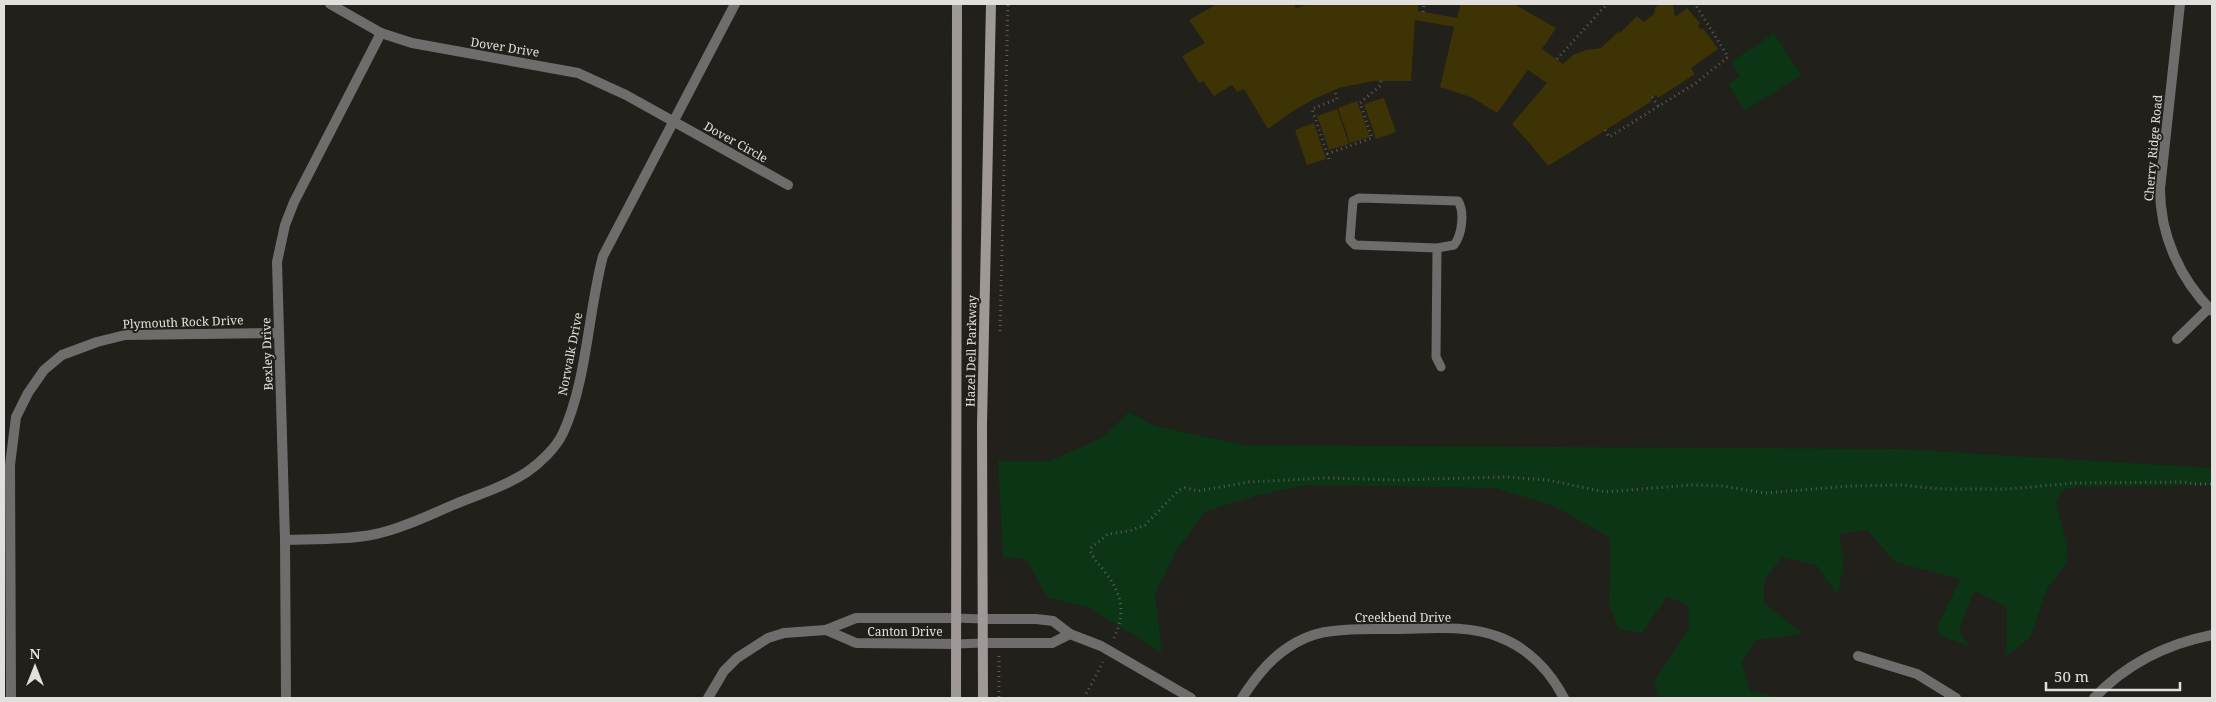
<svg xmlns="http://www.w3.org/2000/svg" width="2216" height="702" font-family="'Noto Serif',serif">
<rect width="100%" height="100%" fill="#21201a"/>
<g fill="#0b3514">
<path d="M1774,33l27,42 -56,36 -17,-27 12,-8 -9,-14z"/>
<path d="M1129,412l26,14 89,19 657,4 311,19v17l-137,2 -13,3 -6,13 12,44 -2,17 -18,23 -18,50 -24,20 1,-50 -33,-16 -15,39 10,16 -29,-10 -2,-11 22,-46 -65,-17 -28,-32 -28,4 5,33 -7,27 -21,-29 -34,-8 -18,24v22l39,31 -47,6 -14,23 8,28 35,7h-127l-4,-18 35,-51 -1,-23 -21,-10 -25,37 -23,-4 -10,-24 2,-53 -2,-15 -55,-31 -59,-18 -186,-3 -50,10 -53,16 -30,40 -21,42 7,60 -74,-46 -40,-9 -22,-39 -23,-2 -5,-96h52l53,-24z"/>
</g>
<g fill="#3d3305">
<path d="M1217,4h77l2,4 12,-4h110v7l39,7 4,-14h53l42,24 -14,21 21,15 10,-9 13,-5 15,-2 18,-17 1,2 17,-17 7,6 10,-8 1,-6 4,-4h11l3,1 2,12 12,-9 13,15 -2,3 3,4 2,-2 15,21 -27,19 4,6 -37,24 -2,-3 -4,2 -2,2 2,2 -104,65 -17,-21 -19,-21 35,-41 -19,-13 -31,43 -24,-15 -33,-11 14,-60 -39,-7 -4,61h-38l-34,7 -25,11 -21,12 -25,18 -24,-40 -7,3 -5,-7 -18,11 -11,-15 -4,2 -17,-27 23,-13 -16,-23z"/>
<path d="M1384,98l12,34 -20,7 -12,-35z"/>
<path d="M1357,101l13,36 -20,6 -12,-35z"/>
<path d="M1337,109l12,35 -20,6 -12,-34z"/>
<path d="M1314,123l12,36 -19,6 -12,-35z"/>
</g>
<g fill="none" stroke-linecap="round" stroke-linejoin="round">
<g stroke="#5d5c56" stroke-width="3" stroke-dasharray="1 4" stroke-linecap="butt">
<path d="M1450,5v-1"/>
<path d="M1423,12l1,-8"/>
<path d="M1557,59l50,-55"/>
<path d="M1652,97l7,10"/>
<path d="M1605,130l4,7 87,-54 32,-26 -33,-53"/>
<path d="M1327,154l45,-16 -12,-35 20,-17 1,-5"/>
<path d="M1329,159l-17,-50 25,-10 -2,-9"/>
<path d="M1000,331l8,-327"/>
<path d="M1114,638c12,-26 8,-44 -9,-66 -6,-8 -12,-13 -15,-23l18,-15 21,-3 16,-6 34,-35 6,-2 13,3 51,-9 76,-4 72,2 107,-3 44,3 57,12 86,-7 31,1 43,7 85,-7 51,-1 41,4h66l67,-6 110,-1 9,2h18"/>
<path d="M999,656v42"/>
<path d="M1084,698l19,-36"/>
</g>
<g stroke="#706c6b" stroke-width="9">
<path d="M1437,248l-82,-3 -5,-5 3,-39 6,-3 99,3c7,11 4,34 -4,44l-17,3 -1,109 5,10"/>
<path d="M956,618l26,1"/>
<path d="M956,644l27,-1"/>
</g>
<g stroke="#706c6b" stroke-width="10">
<path d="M330,4l51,29 31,10 166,30 48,22 162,90"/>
<path d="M2180,4l-20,185c0,46 20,90 52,122"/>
<path d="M2177,339l32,-31"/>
<path d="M285,540c30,-1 62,0 91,-6 28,-6 55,-20 82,-31 22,-9 48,-17 69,-31 13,-9 29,-24 36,-39 24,-52 25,-121 40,-177l132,-252"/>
<path d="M982,619h54l17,2 17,13 31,12 90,52"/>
<path d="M826,630l30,13 100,1"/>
<path d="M983,643h69l18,-9"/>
<path d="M1858,656l59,18 39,24"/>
<path d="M11,698l-1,-233 6,-48 12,-24 16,-23 18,-15 35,-13 28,-7 154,-2"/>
<path d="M286,698l-1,-158 -8,-278 8,-37 9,-23 87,-169"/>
<path d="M708,698l16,-27 13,-13 31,-20 16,-5 42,-3 30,-12h100"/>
<path d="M1242,698c15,-23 31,-43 55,-56 11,-6 24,-10 36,-11 20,-3 41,-2 61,-2 34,0 72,-5 105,8 29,11 51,34 65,61"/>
<path d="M2094,698c33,-35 72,-54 118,-63"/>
</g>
<g stroke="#9e9897" stroke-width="10">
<path d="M956,698l1,-694"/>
<path d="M983,698l-1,-274 9,-420"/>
</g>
</g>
<g text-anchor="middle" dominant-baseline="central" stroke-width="4" stroke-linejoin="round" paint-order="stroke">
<g font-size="12" fill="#e1e0dc" stroke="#21201a">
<text transform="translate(505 47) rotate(9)">Dover Drive</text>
<text transform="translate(736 142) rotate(29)">Dover Circle</text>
<text transform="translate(2153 148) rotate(-85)">Cherry Ridge Road</text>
<text transform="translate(183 322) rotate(-2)">Plymouth Rock Drive</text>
<text transform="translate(971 351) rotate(-89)">Hazel Dell Parkway</text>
<text transform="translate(267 354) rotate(-92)">Bexley Drive</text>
<text transform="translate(570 354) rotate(-79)">Norwalk Drive</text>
<text x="1403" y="617">Creekbend Drive</text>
<text x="905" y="631">Canton Drive</text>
</g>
</g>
<rect width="2216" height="702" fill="none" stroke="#e1e0dc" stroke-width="10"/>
<g transform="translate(35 667)" stroke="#21201a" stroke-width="4" paint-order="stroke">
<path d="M0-4L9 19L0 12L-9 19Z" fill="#e1e0dc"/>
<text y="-8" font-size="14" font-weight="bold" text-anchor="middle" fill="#e1e0dc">N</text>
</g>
<path d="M2046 682v8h134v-8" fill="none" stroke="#e1e0dc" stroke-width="2.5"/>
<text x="2054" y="682" font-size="15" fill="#e1e0dc" stroke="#21201a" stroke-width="4" paint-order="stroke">50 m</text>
</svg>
